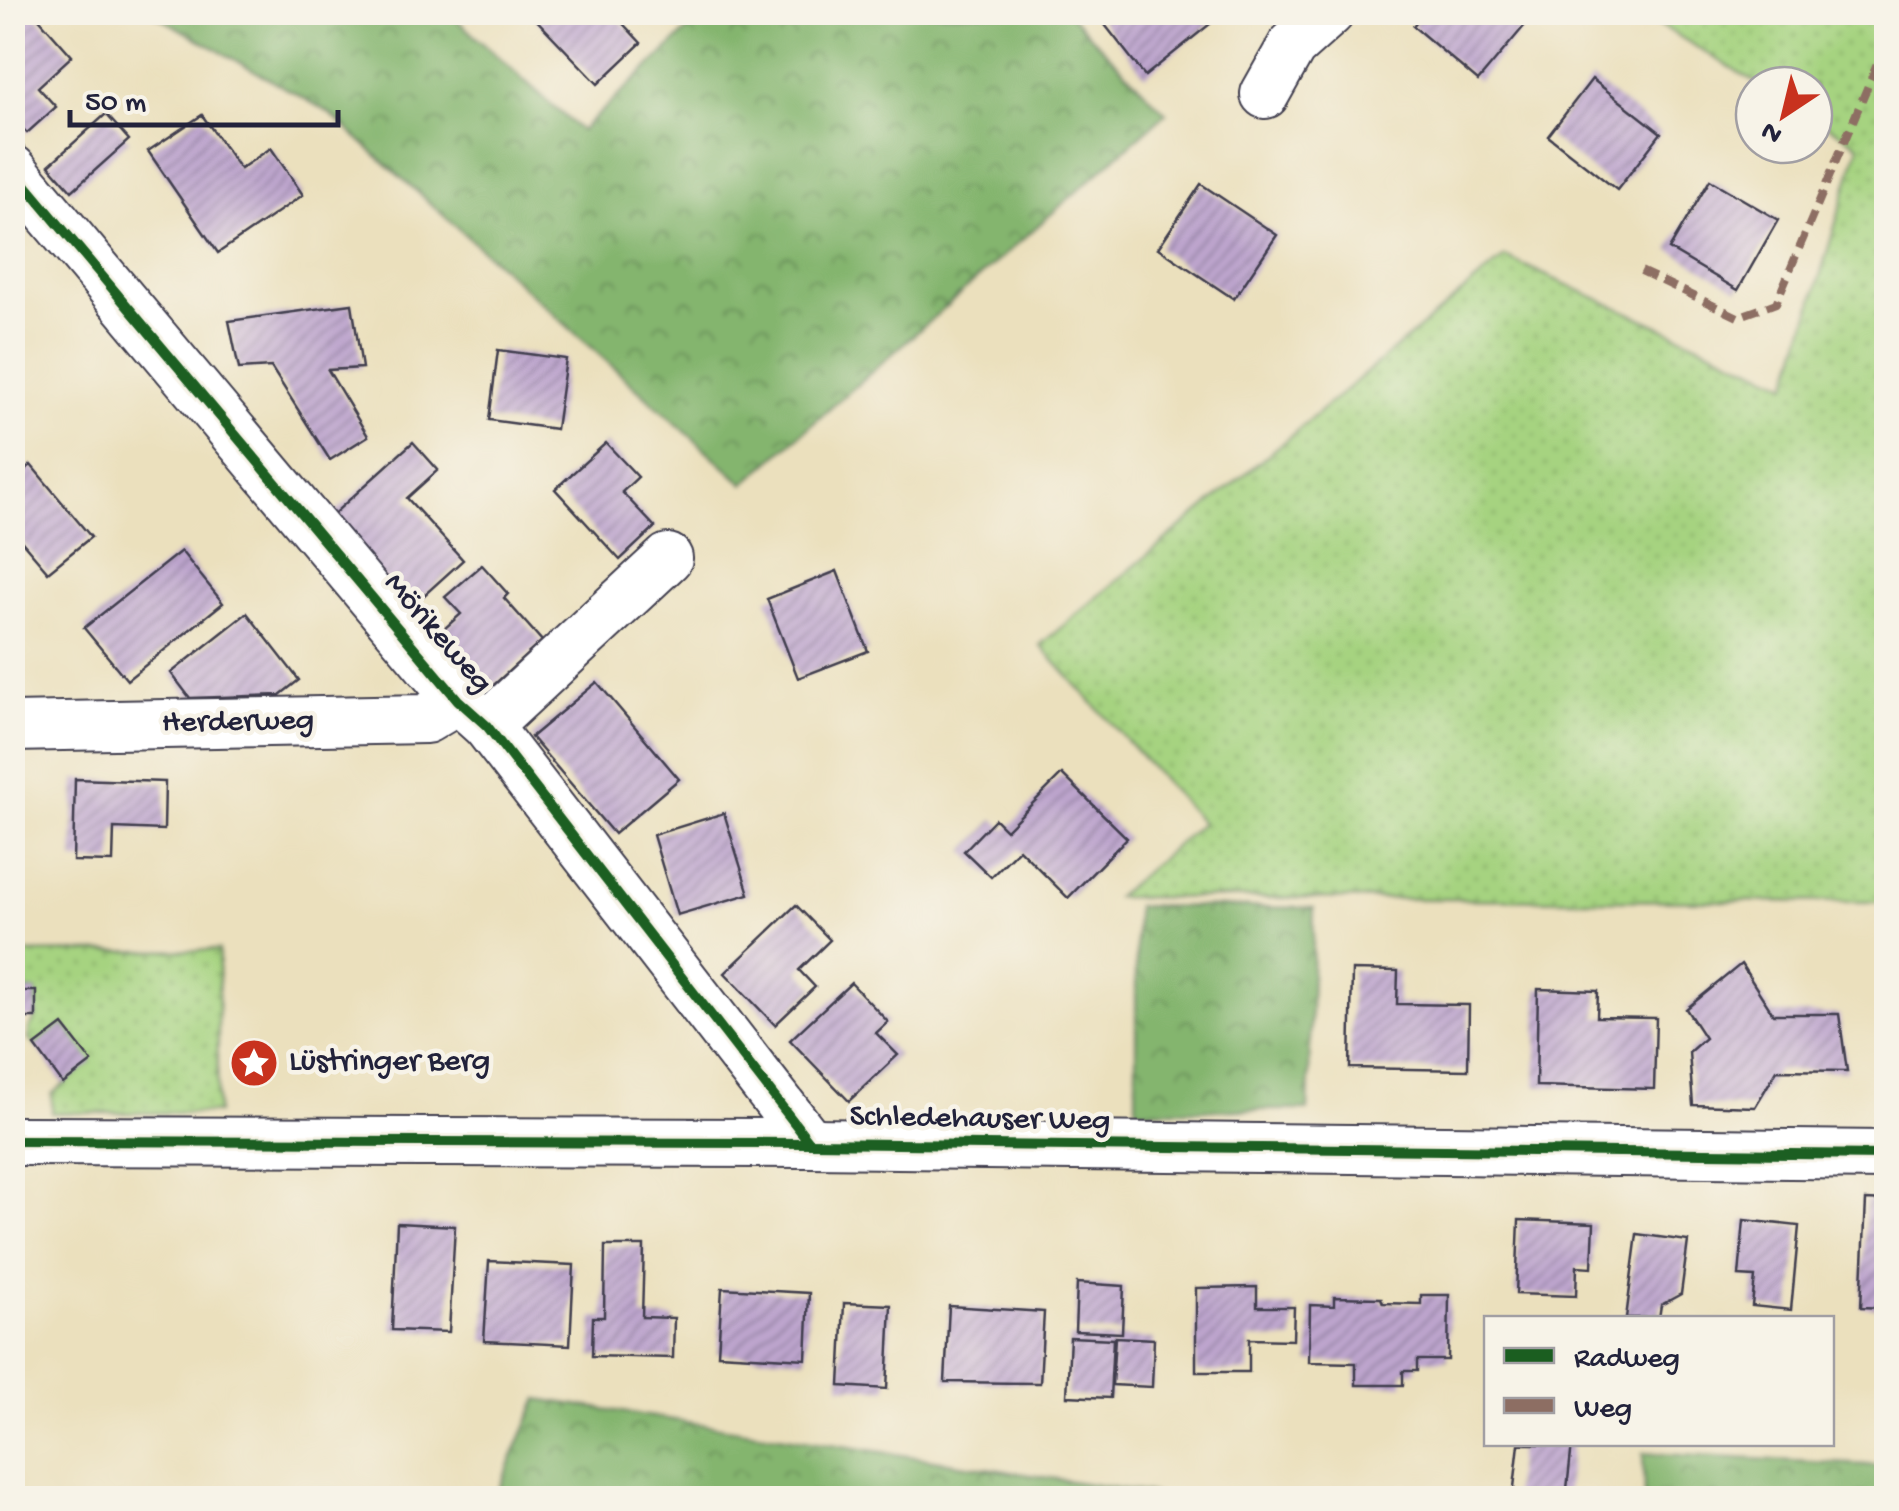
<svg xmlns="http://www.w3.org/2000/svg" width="1899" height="1511" font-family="'Gochi Hand',sans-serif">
<defs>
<pattern id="grass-dots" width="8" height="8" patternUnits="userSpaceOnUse" patternTransform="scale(2.5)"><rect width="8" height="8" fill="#a6d380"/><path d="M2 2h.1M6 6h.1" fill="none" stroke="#8fb570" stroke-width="1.8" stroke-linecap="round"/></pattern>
<pattern id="forest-crowns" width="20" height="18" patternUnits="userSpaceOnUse" patternTransform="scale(2.5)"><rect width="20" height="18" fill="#84b56e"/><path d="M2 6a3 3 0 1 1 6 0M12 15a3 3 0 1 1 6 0" fill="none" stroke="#6c935c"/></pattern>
<pattern id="building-hatch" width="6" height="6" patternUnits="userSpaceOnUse" patternTransform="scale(2.5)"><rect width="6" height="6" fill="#bda5cd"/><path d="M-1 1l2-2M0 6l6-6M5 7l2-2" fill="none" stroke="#9986a8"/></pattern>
</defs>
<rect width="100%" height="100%" fill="#f7f3e8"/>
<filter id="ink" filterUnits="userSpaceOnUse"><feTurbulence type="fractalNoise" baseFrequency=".01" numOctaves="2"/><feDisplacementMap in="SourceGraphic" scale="20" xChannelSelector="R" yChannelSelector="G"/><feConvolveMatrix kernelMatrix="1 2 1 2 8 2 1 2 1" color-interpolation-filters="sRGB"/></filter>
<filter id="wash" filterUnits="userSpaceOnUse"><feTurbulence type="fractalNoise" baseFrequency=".0048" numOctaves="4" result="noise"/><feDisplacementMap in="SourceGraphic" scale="40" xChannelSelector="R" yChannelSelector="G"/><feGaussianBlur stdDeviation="2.25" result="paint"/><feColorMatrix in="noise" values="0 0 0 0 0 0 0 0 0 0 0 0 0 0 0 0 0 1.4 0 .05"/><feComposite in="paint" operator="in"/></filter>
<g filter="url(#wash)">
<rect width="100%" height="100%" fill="#ebe0bd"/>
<g fill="url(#grass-dots)" stroke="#647a5e" stroke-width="2.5">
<path d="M1640,13h246v855l-3,34 -767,-5 86,-74 -162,-178 465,-388 283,127 71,-239 -45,-28v-32h-54z"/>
<path d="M219,950l-2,163h-165v-19l39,-32 -28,-37 -28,21 -6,-7v-10l7,-11v-27h-23l-1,-38z"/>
</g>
<g fill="url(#forest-crowns)" stroke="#536c54" stroke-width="2.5">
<path d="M152,13h297l132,118 125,-118h362l98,100 -422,371 -416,-372z"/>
<path d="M1136,906l178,2 -6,202h-172z"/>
<path d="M538,1399l610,94 19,5h-672z"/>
<path d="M1643,1453l243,13v32h-242z"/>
</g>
<g id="blocks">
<g fill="url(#building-hatch)">
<path d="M12,12h21l39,44 -34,31 18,20 -29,26 -15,-16z"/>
<path d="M529,12h83l29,31 -43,41z"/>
<path d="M1095,12h130l-80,64z"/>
<path d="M1424,12h88l14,12 -48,57 -65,-55z"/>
<path d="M1592,79l69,54 -44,57 -69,-54z"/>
<path d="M106,114l23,26 -57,51 -23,-26z"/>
<path d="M202,115l38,54 31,-21 32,47 -85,58 -70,-102z"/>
<path d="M1710,180l68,40 -40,70 -69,-41z"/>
<path d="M1201,184l76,51 -43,64 -76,-51z"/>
<path d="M352,304l10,64 -34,2 40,66 -38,24 -59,-93 -32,2 -10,-48z"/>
<path d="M498,350l68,9 -10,70 -67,-9z"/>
<path d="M413,442l25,28 -31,28 56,62 -53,48 -81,-90z"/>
<path d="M606,443l32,34 -16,15 33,35 -35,33 -65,-71z"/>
<path d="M31,465l60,72 -43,35 -36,-42v-49z"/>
<path d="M181,551l42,52 -96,77 -43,-52z"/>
<path d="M482,565l26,29 -4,4 38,43 -56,51 -50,-56 25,-22 -16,-17z"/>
<path d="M837,571l31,80 -70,27 -31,-79z"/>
<path d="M247,613l52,67 -19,15 -90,3 -19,-25z"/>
<path d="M597,682l82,97 -65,55 -83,-97z"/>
<path d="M1062,774l65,64 -59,60 -49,-49 -28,28 -27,-26 31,-32 11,11z"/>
<path d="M12,778h9l-1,74h-8z"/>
<path d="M75,779l90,3 -1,48 -50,-2 -1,34 -40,-1z"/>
<path d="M724,813l25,81 -72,21 -24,-80z"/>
<path d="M796,905l34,35 -31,30 16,17 -40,38 -50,-52z"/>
<path d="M1741,964l32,50h66l8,57 -70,-1 -22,37 -62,-2 -4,-53 16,-14 -19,-29z"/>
<path d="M1352,970l46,1 -1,33 72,1 -1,65 -118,-2z"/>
<path d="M851,983l37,39 -12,11 22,22 -49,46 -59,-61z"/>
<path d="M1538,989l60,2 -1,26 59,1 -2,71 -118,-3z"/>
<rect x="12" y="991" width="24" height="27"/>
<path d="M63,1025l29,37 -29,22 -28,-38z"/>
<path d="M1866,1200l20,1v107l-25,-1z"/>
<path d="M1519,1220l75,3 -2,44 -15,-1 -1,30 -60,-2z"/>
<path d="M1744,1220l55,6 -8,84 -39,-4 3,-29 -16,-1z"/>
<path d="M397,1223l58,3 -6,106 -57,-2z"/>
<path d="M1637,1234l51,7 -7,53 -20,11 -2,13h-33z"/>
<path d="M605,1246h39l-2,71 32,1 -1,40 -81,-2 1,-39h11z"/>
<path d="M489,1261l85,4 -4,80 -86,-4z"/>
<path d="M1077,1283l47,3 -2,47 -47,-2z"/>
<path d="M1257,1287v20h37l-1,33 -44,-1v33h-53v-84z"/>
<path d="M722,1288l87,5 -3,66 -88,-5z"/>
<path d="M1421,1295h28l-1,65h-31v11h-14v14h-47v-22l-47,-1 1,-57 24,1v-9l47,1 2,5 38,1z"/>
<path d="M844,1303l47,2 -4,84 -47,-3z"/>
<path d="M949,1306l95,6 -4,71 -95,-1z"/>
<path d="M1070,1337l43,2 -3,59 -43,-2z"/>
<path d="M1115,1337l39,2 -2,48 -40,-2z"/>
<path d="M1519,1444h53l-6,54 -53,-2z"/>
</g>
</g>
</g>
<g filter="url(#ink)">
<use href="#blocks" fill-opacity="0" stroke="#403e4e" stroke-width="2.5"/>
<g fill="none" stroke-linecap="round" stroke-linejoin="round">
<g stroke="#403e4e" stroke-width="52">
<g id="minor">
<path d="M1265,94l27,-48 38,-34"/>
<path d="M12,169l446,531 29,26 323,417"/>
<path d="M487,726l181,-168"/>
<path d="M12,727l414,-8 32,-19"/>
<path d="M12,1141l798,2 1076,12"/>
</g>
</g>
<use href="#minor" stroke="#fff" stroke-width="48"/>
<path stroke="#8d6e63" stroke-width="8" stroke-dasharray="15 8" stroke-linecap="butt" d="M1641,271l97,46 38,-14 110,-260"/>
<g stroke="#f7f3e8" stroke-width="16">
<g id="cycleway">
<path d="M12,169l446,531 29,26 323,417"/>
<path d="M12,1141l798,2 1076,12"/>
</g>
</g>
<use href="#cycleway" stroke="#1b5e20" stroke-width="10"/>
</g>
</g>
<defs>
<g id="sight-disc" transform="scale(2.5)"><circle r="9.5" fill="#c8321e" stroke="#f7f3e8"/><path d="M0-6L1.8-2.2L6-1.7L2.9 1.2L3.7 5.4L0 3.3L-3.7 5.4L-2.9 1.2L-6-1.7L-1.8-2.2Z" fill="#fff"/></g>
</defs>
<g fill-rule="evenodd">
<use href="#sight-disc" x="254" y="1063"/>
</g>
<g text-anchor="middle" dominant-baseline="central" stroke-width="9" stroke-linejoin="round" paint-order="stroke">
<g font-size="32" fill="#22223b" stroke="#f7f3e8">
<text transform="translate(437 634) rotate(49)">Mörikeweg</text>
<text transform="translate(238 723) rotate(-1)">Herderweg</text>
<text transform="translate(980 1120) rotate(1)">Schledehauser Weg</text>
</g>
<g font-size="32" fill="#22223b" stroke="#f7f3e8" text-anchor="start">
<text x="289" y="1063">Lüstringer Berg</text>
</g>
</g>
<rect width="1899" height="1511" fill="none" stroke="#f7f3e8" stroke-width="50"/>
<rect x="1484" y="1316" width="350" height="130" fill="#f7f3e8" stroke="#a29fa3" stroke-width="2.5"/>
<rect x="1504" y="1348" width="50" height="15" fill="#1b5e20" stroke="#a29fa3" stroke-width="2.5"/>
<text x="1574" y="1366" font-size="30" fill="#22223b">Radweg</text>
<rect x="1504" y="1398" width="50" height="15" fill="#8d6e63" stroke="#a29fa3" stroke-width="2.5"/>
<text x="1574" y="1416" font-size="30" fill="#22223b">Weg</text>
<g transform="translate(1784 115) rotate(215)"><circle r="48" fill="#f7f3e8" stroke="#a29fa3" stroke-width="2.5"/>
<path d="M0-8L18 38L0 25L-18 38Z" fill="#c8321e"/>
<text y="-15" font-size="28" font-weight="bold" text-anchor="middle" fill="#22223b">N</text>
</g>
<path d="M70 110v15h268v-15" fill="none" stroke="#22223b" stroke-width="5"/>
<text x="85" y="110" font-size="30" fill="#22223b" stroke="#f7f3e8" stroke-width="8" paint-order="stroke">50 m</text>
</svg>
